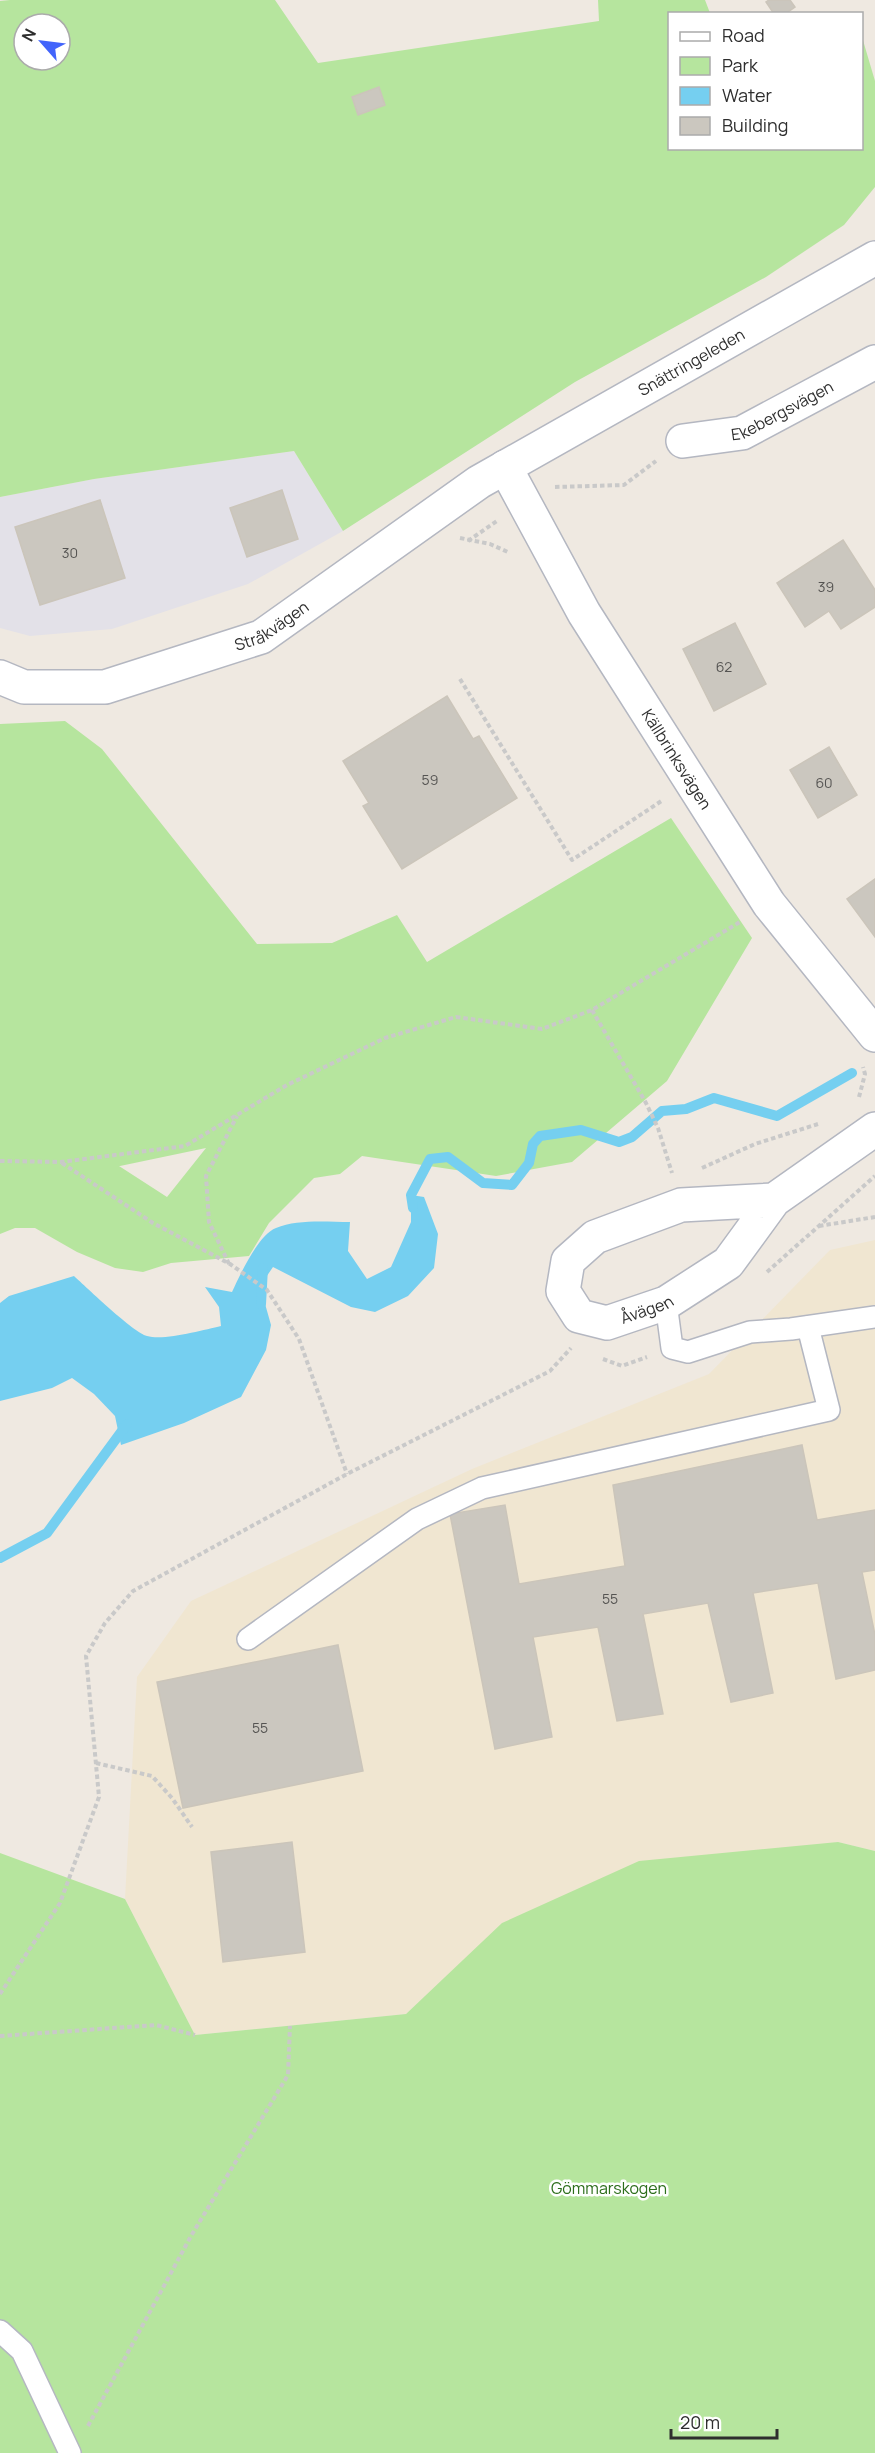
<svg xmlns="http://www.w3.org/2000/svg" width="875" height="2453" font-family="Manrope,sans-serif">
<rect width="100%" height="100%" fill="#efe9e1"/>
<path fill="#e3e1e8" d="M294,451l49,80 -95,53 -136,45 -82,7 -30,-8v-131l94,-18z"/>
<path fill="#f0e6d1" d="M875,1240v611l-37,-9 -335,81 -97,91 -211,21 -70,-136 12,-222 54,-76 281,-132 237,-95 121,-124z"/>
<g fill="#b6e59e" fill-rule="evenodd">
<path d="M10,0h265l43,63 281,-42 -1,-21h107l5,13 -40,1v134h192v-111l13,44v106l-31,38 -78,52 -191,105 -232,149 -49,-80 -200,28 -94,18v-496zM24,24h36v36h-36z"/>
<path d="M65,721l37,28 155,195 75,-1 65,-28 30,47 244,-144 81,120 -85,143 -95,81 -76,14 -134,-20 -22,18 -26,4 -45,45 -20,33 -78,7 -28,9 -28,-4 -38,-16 -42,-24h-20l-15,6v-510zM206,1148l-39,49 -48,-31h1z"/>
<path d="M838,1842l37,9v602h-875v-600l125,46 70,136 211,-21 96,-91 137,-62z"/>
</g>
<path fill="#75cff0" d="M411,1195l13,2 14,37 -4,34 -26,28 -33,16 -24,-5 -78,-40 -13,19 11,39 -5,25 -25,47 -57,26 -63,22 -6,-29 -21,-22 -22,-16 -20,10 -52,13v-98l9,-7 65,-20c12,11 60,57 73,60 17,5 56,-6 74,-10l-2,-19 -14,-20 27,5c8,-17 26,-57 44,-64 21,-9 51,-6 74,-6l-2,29 19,28 24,-12 20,-45z"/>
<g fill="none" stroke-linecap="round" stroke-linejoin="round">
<g stroke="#75cff0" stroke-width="10">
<path d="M413,1208l-2,-13 19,-36 18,-2 35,26 29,2 17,-22 4,-19 7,-8 41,-6 38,12 13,-5 30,-26 24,-2 28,-11 63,18 75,-43"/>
<path d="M261,1304l2,-36"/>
<path d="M0,1558l47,-25 80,-109"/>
</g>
</g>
<g fill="#cbc7bf" stroke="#cbc5ba" stroke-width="1.5">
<path d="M769,0h21l5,7 -10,7h-11l-8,-12z"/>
<path d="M379,87l6,18 -27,10 -6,-18z"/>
<path d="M282,490l16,49 -51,18 -17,-49z"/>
<path d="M100,500l25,78 -85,27 -25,-78z"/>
<path d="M843,540l32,50v17l-34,22 -12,-18 -24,16 -28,-44z"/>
<path d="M735,623l31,61 -52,27 -31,-62z"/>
<path d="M447,696l26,43 6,-3 38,62 -115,71 -39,-63 6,-3 -26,-42z"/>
<path d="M829,747l28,48 -39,23 -28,-48z"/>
<path d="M875,879v58l-28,-38z"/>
<path d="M802,1445l15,75 58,-10v60l-13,2 13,63v35l-39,9 -18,-96 -65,10 20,100 -42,9 -23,-99 -65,11 20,100 -46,7 -19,-94 -65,10 19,100 -57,12 -45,-235 55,-9 14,79 106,-18 -12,-81z"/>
<path d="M338,1645l25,126 -180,37 -26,-126z"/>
<path d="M292,1842l13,110 -82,10 -12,-110z"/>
</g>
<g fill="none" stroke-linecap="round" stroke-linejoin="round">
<g stroke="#b4b7c1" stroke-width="24">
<g id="service">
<path d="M666,1303l6,45 16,4 62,-20 41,-3 84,-12"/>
<path d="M248,1639l169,-120 65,-31 347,-78 -21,-83"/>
<path d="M0,2331l22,20 48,102"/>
</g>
</g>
<g stroke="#b4b7c1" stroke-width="36">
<g id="minor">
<path id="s1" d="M683,441l59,-8 133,-71"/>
<path id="s2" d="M774,1200l-93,5 -86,32 -27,24 -5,30 16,25 28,7 59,-20 62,-40 46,-63 101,-71"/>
</g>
</g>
<g stroke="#b4b7c1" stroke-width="36">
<g id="tertiary">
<path id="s3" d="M505,467l79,146 185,291 106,131"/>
<path id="s4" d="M0,677l24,10h81l156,-50 218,-155 396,-224"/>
</g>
</g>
<g stroke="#c9c9c9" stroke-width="4" stroke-dasharray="4.5 3" stroke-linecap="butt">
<path d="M555,487l69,-2 32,-24"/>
<path d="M460,538l30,6 20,9"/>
<path d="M468,541l29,-20"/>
<path d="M460,679l112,181 91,-60"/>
<path d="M592,1010l54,93 12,25 14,45"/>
<path d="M859,1097l6,-23 -2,-7"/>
<path d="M0,1161l61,1 124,-16 102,-61 98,-47 71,-21 86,12 50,-19 148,-88"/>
<path d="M62,1163l91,60 77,41 37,26 32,49 48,135"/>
<path d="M702,1168l53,-24 63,-20"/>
<path d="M819,1226l56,-9"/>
<path d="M229,1264l-20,-42 -3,-46 31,-60"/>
<path d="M767,1272l108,-96"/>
<path d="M603,1359l19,7 25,-9"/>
<path d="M96,1763l56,13 20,22 20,29"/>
<path d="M0,1994l60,-91 39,-106 -13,-141 19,-33 28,-32 214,-117 203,-103 21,-23"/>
<path d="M0,2036l156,-11 39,10"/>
<path d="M88,2426l103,-190 97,-161 2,-49"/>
</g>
<use href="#service" stroke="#fff" stroke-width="21"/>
<use href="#minor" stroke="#fff" stroke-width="33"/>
<use href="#tertiary" stroke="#fff" stroke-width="33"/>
</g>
<g text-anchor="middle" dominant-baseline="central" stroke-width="5" stroke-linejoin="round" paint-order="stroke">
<g font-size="14" fill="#555452">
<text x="70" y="552">30</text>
<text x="826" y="586">39</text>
<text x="724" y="666">62</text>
<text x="430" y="779">59</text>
<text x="824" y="782">60</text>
<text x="610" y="1598">55</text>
<text x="260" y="1727">55</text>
</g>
<g font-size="16" fill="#2e2e2e" stroke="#fff">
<text stroke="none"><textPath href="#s4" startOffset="782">Snättringeleden</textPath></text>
<text stroke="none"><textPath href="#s1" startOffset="105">Ekebergsvägen</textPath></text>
<text stroke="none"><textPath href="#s4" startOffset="285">Stråkvägen</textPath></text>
<text stroke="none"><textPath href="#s3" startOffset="339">Källbrinksvägen</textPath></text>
<text stroke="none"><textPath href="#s2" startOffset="352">Åvägen</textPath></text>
</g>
<g font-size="16" fill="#2c6e1b" stroke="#fff">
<text x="609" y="2188">Gömmarskogen</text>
</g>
</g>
<rect x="668" y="12" width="195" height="138" fill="#ffffff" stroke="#ababab" stroke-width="1.5"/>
<rect x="680" y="32" width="30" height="9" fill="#ffffff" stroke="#ababab" stroke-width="1.5"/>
<text x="722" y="42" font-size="18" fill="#2e2e2e">Road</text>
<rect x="680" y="57" width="30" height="18" fill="#b6e59e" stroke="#ababab" stroke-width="1.5"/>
<text x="722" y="72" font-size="18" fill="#2e2e2e">Park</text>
<rect x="680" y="87" width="30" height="18" fill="#75cff0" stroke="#ababab" stroke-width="1.5"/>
<text x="722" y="102" font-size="18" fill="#2e2e2e">Water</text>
<rect x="680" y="117" width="30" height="18" fill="#cbc7bf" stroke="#ababab" stroke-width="1.5"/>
<text x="722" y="132" font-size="18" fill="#2e2e2e">Building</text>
<g transform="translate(42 42) rotate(298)"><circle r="28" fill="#ffffff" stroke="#ababab" stroke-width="1.5"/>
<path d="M0-4.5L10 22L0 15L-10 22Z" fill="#4264fb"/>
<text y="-9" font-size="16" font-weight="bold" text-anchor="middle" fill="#2e2e2e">N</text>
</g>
<path d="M671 2429v9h106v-9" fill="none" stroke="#2e2e2e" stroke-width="3"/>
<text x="680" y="2429" font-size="18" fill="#2e2e2e" stroke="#ffffff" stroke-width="4.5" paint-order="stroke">20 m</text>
</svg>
